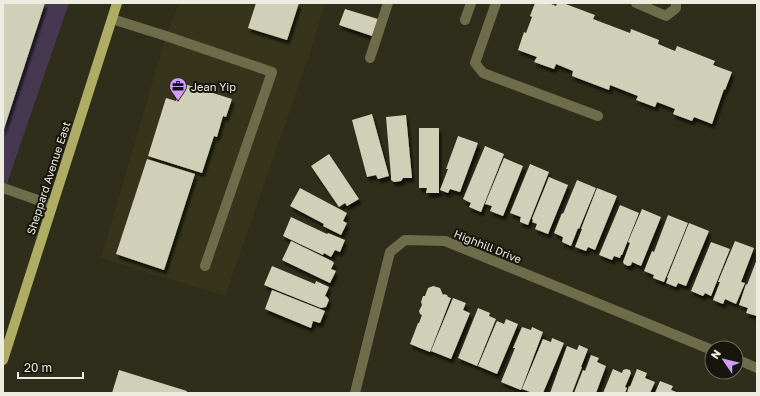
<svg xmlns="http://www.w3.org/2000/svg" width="760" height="396" font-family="'Golos Text',sans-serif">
<defs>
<filter id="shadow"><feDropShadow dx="2.5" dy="4.5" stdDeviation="1" flood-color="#0009"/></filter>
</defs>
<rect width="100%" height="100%" fill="#2f2e1b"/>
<path fill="#36351b" d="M179,3h146l-15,50 -85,243 -124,-38 65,-222z"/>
<path fill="#463851" d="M3,3h66l-66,192z"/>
<g fill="#d0cfb7" filter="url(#shadow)">
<path d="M3,3h42l-42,129z"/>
<path d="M256,3h43l-12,37 -39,-12z"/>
<path d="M535,3h14l7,3 1,-3h6l32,12 -2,4 37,14 1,-4 28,11 -1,4 17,7 2,-5 38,15 -2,4 19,7 -7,18 -1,-1 -12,35 -18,-7 -2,4 -19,-7 2,-5 -18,-7 -2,5 -19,-7 2,-4 -28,-11 -1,5 -37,-14 1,-5 -17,-7 -2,5 -20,-7 3,-5 -19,-7 6,-18 2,1 6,-16 -2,-1z"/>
<path d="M345,9l33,10 -6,17 -33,-11z"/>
<path d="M181,83l51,16 -6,18 -3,-1 -6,21 -3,-1 -12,37 -54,-17 18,-58 10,3z"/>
<path d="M372,114l17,62 -11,3 -2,-4 -9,2 -15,-57z"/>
<path d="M406,115l6,63h-9l-2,3 -7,1 -3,-2v-4l-5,-59z"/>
<path d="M419,128h20v65h-13l1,-5h-8z"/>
<path d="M458,136l20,7 -18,49 -10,-3 -2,4 -8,-3 8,-21h-2z"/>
<path d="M485,146l19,8 -23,58 -12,-5 2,-4 -8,-4z"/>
<path d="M329,154l30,45 -12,7 -2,-3 -6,4 -28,-41z"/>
<path d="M504,158l19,8 -20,50 -13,-5 2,-5 -7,-2z"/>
<path d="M147,159l48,15 -31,96 -48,-16z"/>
<path d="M530,164l19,8 -21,53 -8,-3v-2l1,-3 -11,-4z"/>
<path d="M549,177l19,8 -20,49 -13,-5 2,-5 -5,-2 1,-2 -1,-1z"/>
<path d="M577,180l19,8 -17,41 -1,-1 -7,18 -9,-4 1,-5 -9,-4 8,-20 1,1z"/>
<path d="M300,188l47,25 -4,8 4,2 -6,12 -18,-9 1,-2 -34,-18z"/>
<path d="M597,188l20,8 -22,54 -7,-3 -2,4 -11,-4 7,-18h-1z"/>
<path d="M620,205l19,8 -17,42h-1l-1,3 -6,-2 -2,4 -13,-5z"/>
<path d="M642,209l19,8 -20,49 -9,-4 -1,3 -3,1 -4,-2 -1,-2 7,-19 -2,-1z"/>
<path d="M668,215l20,8 -24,59 -11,-4 1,-3 -10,-4 8,-20 2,1z"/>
<path d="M291,217l36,17 1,-1 17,7 -5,12 -5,-2 -4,7 -7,-4 -1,2 -40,-19z"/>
<path d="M689,223l20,8 -23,55 -8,-3 -2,4 -10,-4 2,-5h-1z"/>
<path d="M291,241l41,20 2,2 -3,6 5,2 -6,12 -48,-23z"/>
<path d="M735,241l19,7 -13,34 4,1 -9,21 -11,-5 -2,5 -10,-4 7,-18h-2z"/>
<path d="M711,242l19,7 -19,47 -6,-3 -2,3 -12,-5z"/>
<path d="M757,259v57l-11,-3 2,-5 -9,-3 7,-21 1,1z"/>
<path d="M272,266l43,18 1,-3 13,6 -4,9 2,1 2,3 -3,7 -5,1 -57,-23z"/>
<path d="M433,286l7,2 3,7 1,-1 3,1 1,2 3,1 -21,54 -20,-8 8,-21h1l3,-8 -2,-1 -1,-3 3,-6 -1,-3 2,-6h2l3,-8z"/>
<path d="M272,290l53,21 -5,12 -7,-2 -2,7 -46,-19z"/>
<path d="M453,298l13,5 -3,7 7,3 -19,46 -20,-8z"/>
<path d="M478,308l12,5 -1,3 7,3 -19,47 -19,-8z"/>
<path d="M506,319l12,5 -21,50 -19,-8 19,-45 7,3z"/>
<path d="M522,327l9,3 1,-3 11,5 -22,58 -20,-8 14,-34h-2z"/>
<path d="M552,338l12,5 -21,50h-10l-11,-4 21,-50 8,3z"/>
<path d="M579,345l9,4 -7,18h1l-10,26h-22l17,-47 10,4z"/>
<path d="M591,355l8,3 -2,4 9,4 -10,27h-22l9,-23 2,1z"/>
<path d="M613,369l9,4 1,-3 3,-1 4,1 1,3 -6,14 2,1 -2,5h-22z"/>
<path d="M637,369l10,4 -2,5 10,4 -5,11h-23l2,-7 1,1z"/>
<path d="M119,370l68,21 -1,2h-74z"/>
<path d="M660,381l13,5 -2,4 8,3h-24z"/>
</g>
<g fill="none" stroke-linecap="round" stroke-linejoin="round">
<g stroke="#6e6d4b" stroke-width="10">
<path d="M496,3l-21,60 8,10 115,43"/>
<path d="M636,3l30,13 10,-8v-5"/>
<path d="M112,19l54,17 106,36 -67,194"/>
<path d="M465,20l6,-17"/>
<path d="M370,58l18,-55"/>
<path d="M3,188l49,17"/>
<path d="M736,359l21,9"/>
<path d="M355,393l35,-141 15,-12 40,1 267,109"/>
</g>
<path stroke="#afac64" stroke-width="10" d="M3,360l114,-357"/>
</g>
<defs>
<g id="office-pin" transform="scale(0.9)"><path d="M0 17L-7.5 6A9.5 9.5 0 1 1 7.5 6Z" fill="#d29cfd" stroke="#16160d"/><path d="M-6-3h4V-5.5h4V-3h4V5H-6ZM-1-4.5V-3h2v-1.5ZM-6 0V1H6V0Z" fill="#111"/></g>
</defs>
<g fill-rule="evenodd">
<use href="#office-pin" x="178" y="86"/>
</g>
<g text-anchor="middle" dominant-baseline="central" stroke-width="4" stroke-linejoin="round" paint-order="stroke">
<g font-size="11" fill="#ecece0" stroke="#16160d" text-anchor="start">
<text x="191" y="86">Jean Yip</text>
</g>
<g font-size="11" fill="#ecece0" stroke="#16160d">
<text transform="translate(48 178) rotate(-72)">Sheppard Avenue East</text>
<text transform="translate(488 246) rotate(22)">Highhill Drive</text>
</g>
</g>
<rect width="760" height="396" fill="none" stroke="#ecece0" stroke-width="8"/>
<g transform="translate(724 360) rotate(305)"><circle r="19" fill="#16160d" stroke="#6c6c61"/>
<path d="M0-3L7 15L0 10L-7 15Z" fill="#d29cfd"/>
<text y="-6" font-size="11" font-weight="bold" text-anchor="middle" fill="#ecece0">N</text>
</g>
<path d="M18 372v6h65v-6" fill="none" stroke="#ecece0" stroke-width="2"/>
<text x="24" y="372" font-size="12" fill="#ecece0" stroke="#16160d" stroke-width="3" paint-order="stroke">20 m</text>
</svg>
